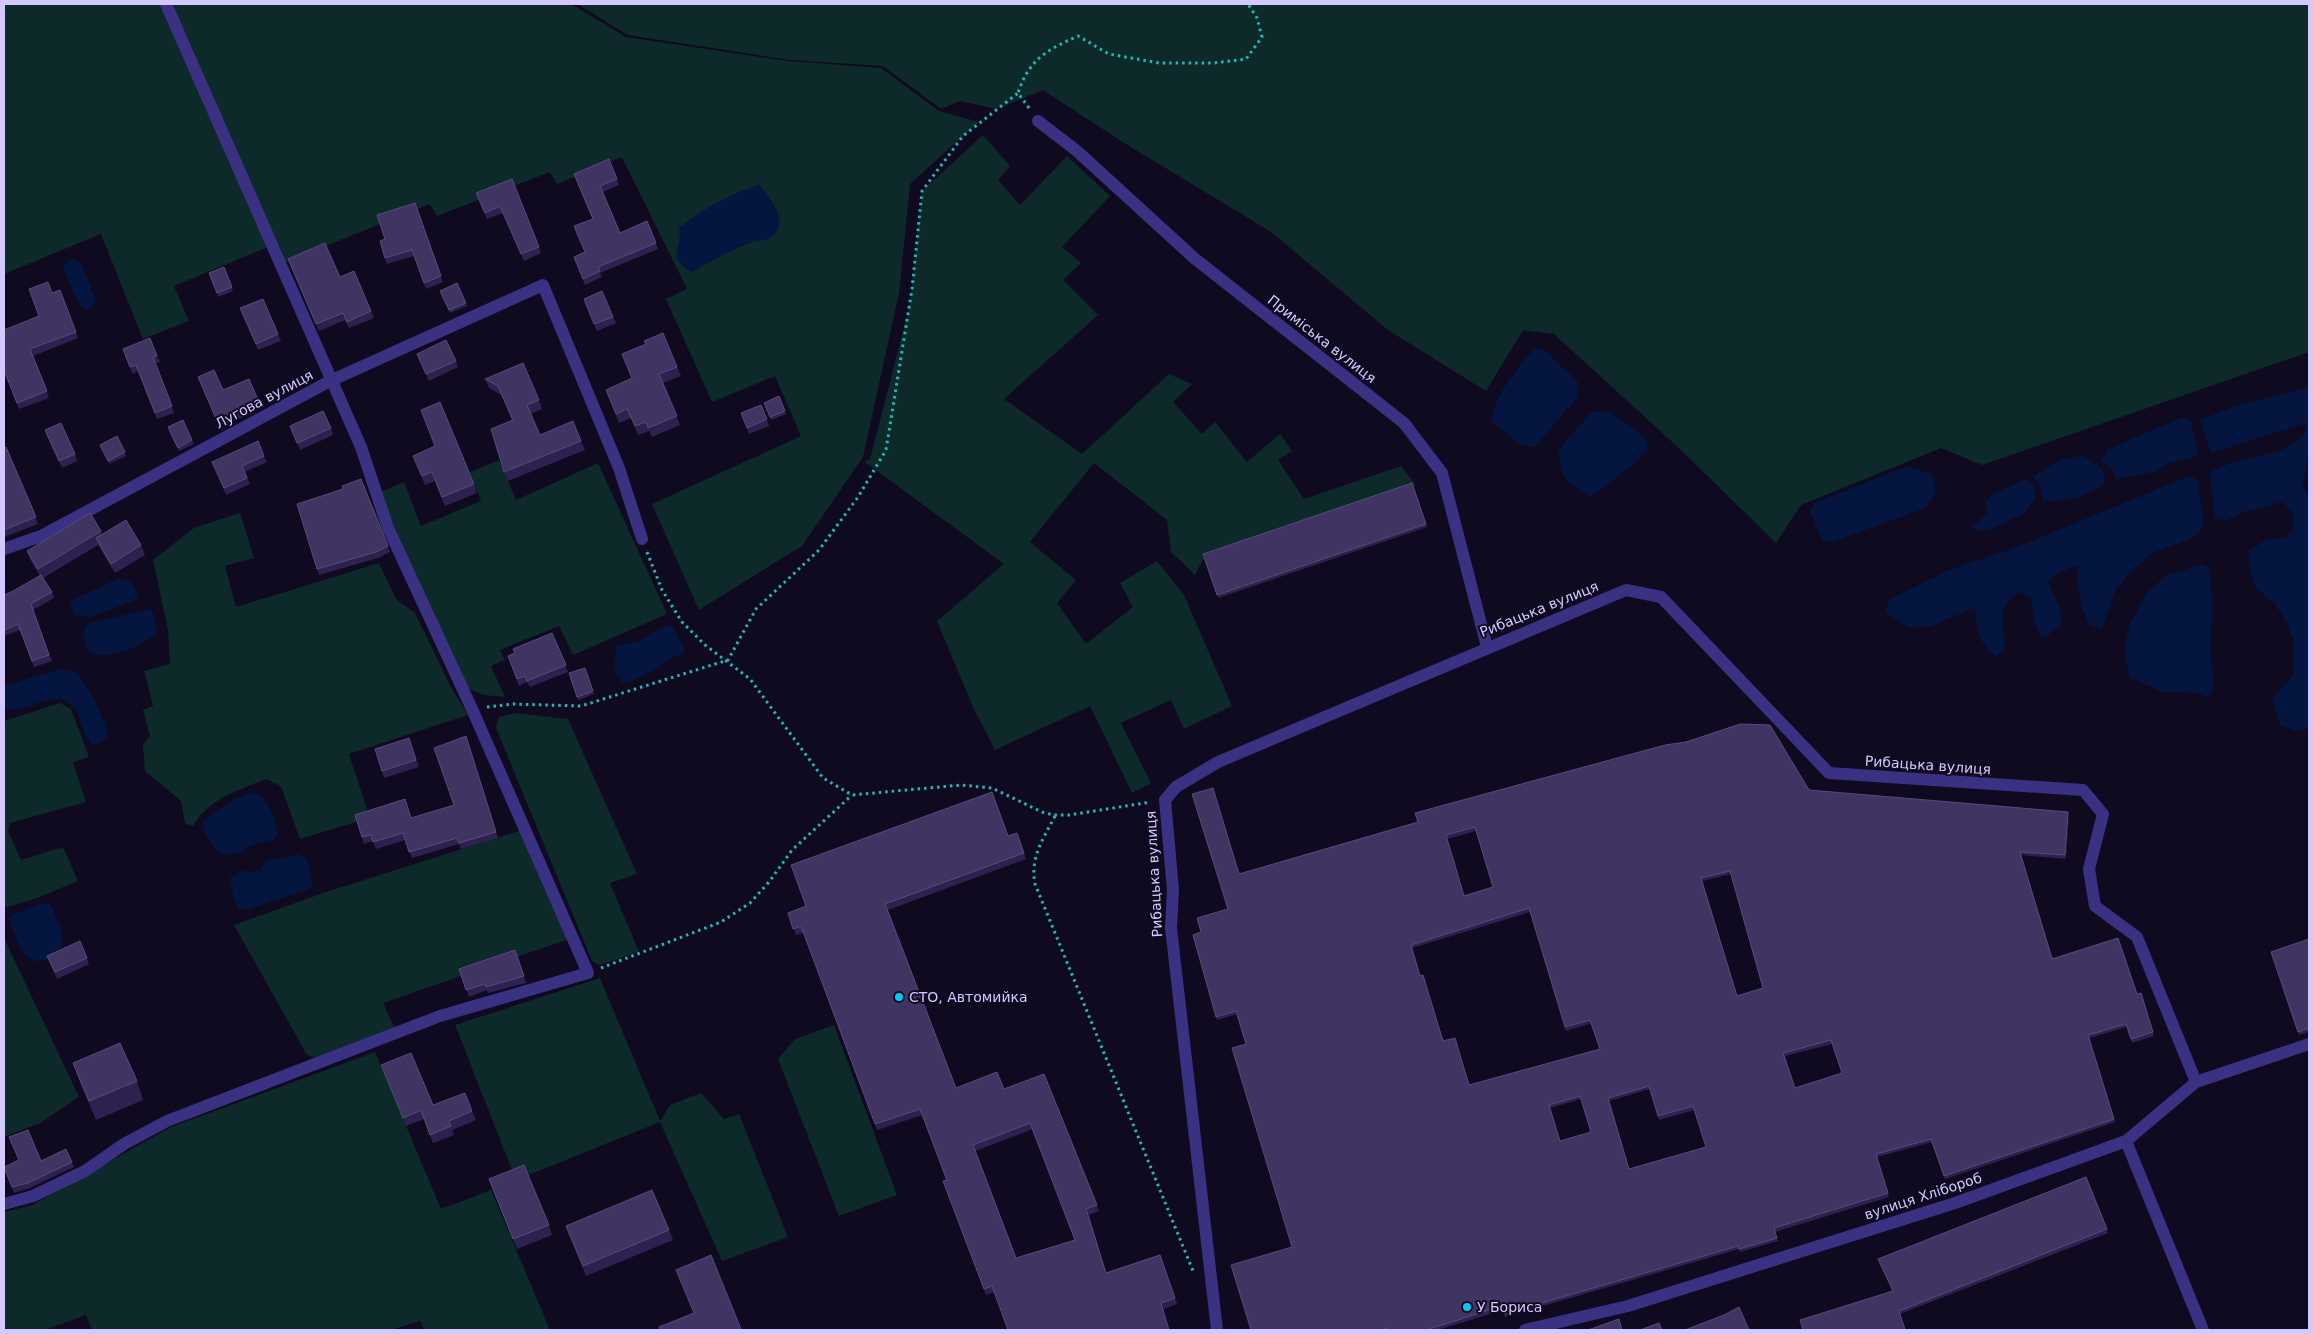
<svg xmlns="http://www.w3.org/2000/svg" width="2313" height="1334" font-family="'DejaVu Sans',sans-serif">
<rect width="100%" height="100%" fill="#0f0a20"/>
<g fill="#0d292a">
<path d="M4,4h567l55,33 162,24 93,7 58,43 40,11 -69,62 -11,109 -36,164 -61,89 -103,64 -47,-106 149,-68 -26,-60 -63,26 -46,-103 21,-10 -65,-132 -65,27 -7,-12 -113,44 -7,-12 -154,62 -8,-19 -94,39 15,35 -46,18 -42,-105 -97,40z"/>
<path d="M577,4h1732v348l-327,113 -41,-17 -140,57 -25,38 -95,-93 -127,-116 -31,-4 -37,61 -98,-61 -117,-98 -150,-91 -78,-51 -46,19 -37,-8 -19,8 -58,-43 -94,-6 -161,-25z"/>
<path d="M983,135l27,31 -12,14 22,25 47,-49 43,40 -48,51 19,16 -18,17 35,35 -94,84 78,55 87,-80 23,10 -19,18 29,32 13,-12 32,40 33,-28 12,17 -14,9 26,39 97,-33 15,19 -209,67 -12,23 -24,-23 -4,-32 -73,-57 -64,79 46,38 -19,23 29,41 47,-37 -13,-24 37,-22 27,34 48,111 -48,23 -13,-29 -50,23 30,60 -19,10 -42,-87 -95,44 -22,-43 -36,-86 67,-57 -139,-102 -3,1 8,-4 40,-155 12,-113z"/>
<path d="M499,460l17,40 82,-37 69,151 -94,41 -14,-29 -59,24 5,10 -14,6 14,31 -21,-2 -15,-6 -72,-152 -17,-45 24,-10 17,44 60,-25 -11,-29z"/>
<path d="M240,513l14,45 -29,8 11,41 143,-44 17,36 19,14 36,74 17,28 -119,39 21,64 -70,21 -19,-53 -15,-7c-27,11 -58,20 -73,47l-8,-3 -4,-22 -36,-30 -2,-26 7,-9 -7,-26 10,-4 -9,-35 26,-7 -2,-34 -15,-70 41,-32z"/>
<path d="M60,703l11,6 18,48 -16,5 13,40 -76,21 -2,8 13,29 42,-13 15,34 -41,17 -33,10v-187z"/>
<path d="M515,713l53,6 69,155 -27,9 29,69 -40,13 -7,-4 -96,-233 2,-11z"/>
<path d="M522,830l47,109 -186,64 12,26 -78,29 -10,-3 -73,-130 92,-33z"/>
<path d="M4,938l75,159 -39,26 -36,14z"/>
<path d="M600,978l60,143 10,-16 31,-12 23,26 15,-5 49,123 -66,24 -62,-139 -144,58 -61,-155z"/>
<path d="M834,1025l63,170 -58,21 -61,-157 17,-20z"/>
<path d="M375,1052l66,157 50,-19 59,140h-126l-4,-9 -29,9h-299l-6,-15 -41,15h-41v-118l28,-7 139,-78z"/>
</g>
<g fill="#04153f">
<path d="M759,185c11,13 33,38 11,53 -5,3 -13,2 -18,4 -21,8 -41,19 -59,30 -29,-14 -9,-24 -14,-44 23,-19 51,-34 80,-43z"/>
<path d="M73,259l8,4 15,37 -4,8 -7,2 -7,-8 -15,-33 4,-8z"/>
<path d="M1535,348l9,2 34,32 -1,16 -42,49 -15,-2 -29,-24c4,-28 26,-52 44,-73z"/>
<path d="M2309,387v67l-7,30 7,14v230l-12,3 -17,-6 -8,-26 21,-24 1,-33 -7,-19 -12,-19 -20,-17 -5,-15 -2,-21 18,-11 19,-3 9,-9 -2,-17 -10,-9 -41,11 -15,8 -11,-3 -5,-45c26,-19 84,-14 97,-45l-4,-4 -92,29 -11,-33 32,-13z"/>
<path d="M1609,411l37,27 2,11 -13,14 -44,34c-26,-16 -30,-17 -32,-48l33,-37z"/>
<path d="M2183,417l8,4 7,35 -27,6 -17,10 -37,7 -6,-12 -10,-6 7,-12z"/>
<path d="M2083,455l19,13 4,14c-18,14 -40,21 -63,19l-3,-16 -7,-8 27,-17z"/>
<path d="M1907,466l25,8 4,19 -11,15 -92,34 -10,-1 -13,-29 5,-9z"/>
<path d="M2189,476l9,4 6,46 -11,12 -39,14 -22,19 -17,20 -13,37 -12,-2c-11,-20 -12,-38 -13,-60l-20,7 -9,9 11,24 3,17 -16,14 -6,-1 -6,-14 -3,-23 -11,-7c-25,12 -16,32 -15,56l-8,9c-19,-14 -20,-27 -22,-49l-44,18 -21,2 -25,-16 5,-13 61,-30 66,-22z"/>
<path d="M2025,479l9,6 1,14 -10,14 -38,18 -11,-1 -4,-4 15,-12 -2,-12 9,-8z"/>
<path d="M2203,564l6,4 4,39 -3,37 4,42 -5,12 -12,-5 -34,-1 -33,-14 -6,-24 5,-28 18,-34 20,-17z"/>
<path d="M120,578l10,3 8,11 -2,8 -46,17 -16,-2 -4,-12 4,-4z"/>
<path d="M149,609l6,7 2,17c-14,13 -50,29 -68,19 -4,-10 -9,-20 0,-29z"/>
<path d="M665,626h7l12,23 -1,4c-21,8 -38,26 -60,30l-9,-13 2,-24 21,-4z"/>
<path d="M61,669c6,1 14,2 18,7 9,9 29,49 29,60l-8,7 -9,1c-10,-11 -9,-28 -19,-39 -15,-15 -40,3 -57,5 -3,0 -8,-1 -11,-2v-22z"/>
<path d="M253,792c16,6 21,25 25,42l-5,6 -20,5 -14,8 -14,3c-13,-7 -20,-20 -23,-35l35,-23z"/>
<path d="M298,854l9,5 6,26 -4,4 -64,21 -7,-2 -7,-19 -1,-11 14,-8 6,2 10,-2 6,-9z"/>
<path d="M42,903l8,1c10,21 19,32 6,54 -6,1 -14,4 -20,3 -16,-3 -22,-30 -27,-43l5,-4z"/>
</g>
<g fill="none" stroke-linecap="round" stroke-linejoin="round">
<g stroke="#22b8ba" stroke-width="3" stroke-dasharray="2.5 4" stroke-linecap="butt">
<path d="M1029,108l-11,-15c11,-34 29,-43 60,-57l31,18 50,9h55l32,-4 16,-22 -5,-19 -9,-14"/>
<path d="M647,552l15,38 20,32 23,23 45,34 73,99 29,17 109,-10 31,3 50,24 11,3h16l82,-13"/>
<path d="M487,707l26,-3 68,2 147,-46 28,-51 63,-59 39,-53 28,-47 26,-161 10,-98 41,-55 55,-43"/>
<path d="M1055,816c-12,23 -25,41 -20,68l158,387"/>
<path d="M601,968l120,-46 29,-19 19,-21 23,-32 60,-55"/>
</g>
<g stroke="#3a3183" stroke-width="12">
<path d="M1038,121l39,30 117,107 210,165 38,50 45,174"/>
<path d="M4,549l37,-13 289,-155 213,-96 76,183 23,71"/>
<path d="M2126,1141l77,189"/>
<path d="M4,1204l29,-8 52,-25 39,-27 43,-23 273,-105 148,-43 -116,-264 -84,-181 -27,-81 -195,-443"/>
<path d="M1217,1330l-46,-402 2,-38 -8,-90 11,-13 42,-25 408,-172 35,7 168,176 254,17 20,24 -14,55 6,37 42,31 59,145"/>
</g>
<path stroke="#3a3183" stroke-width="12" d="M1525,1330l103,-24 327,-103 171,-62 70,-59 113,-38"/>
</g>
<g fill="#2d224f" fill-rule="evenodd">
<path d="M512,179l29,74 -17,8 -21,-48 -16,6 -8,-19z"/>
<path d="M617,179l2,6 -16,7 17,41 27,-12 11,28 -58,24 2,4 -17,8 -11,-28 11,-4 8,-34 -17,-39z"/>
<path d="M415,203l28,79 -17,7 -12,-33 -27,8 -2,-6v-19z"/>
<path d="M288,259l52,18 31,34 3,7 -25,10 -4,-8 -26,11z"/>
<path d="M224,267l9,24 -15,6 -9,-24z"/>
<path d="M457,283l10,23 -17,7 -10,-22z"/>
<path d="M60,290l18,48 -45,18 16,42 -30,11 -15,-38 48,-78z"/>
<path d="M586,305l27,12 3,6 -19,8z"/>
<path d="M240,308l38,26 3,7 -23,9z"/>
<path d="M417,354l39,7 2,6 -29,14z"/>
<path d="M622,354l55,13 4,9 -18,7 17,42 -28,12 -3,-6 -11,4 -7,-17 -12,5 -13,-33 26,-12z"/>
<path d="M125,356h32l3,6 -5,2 19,49 -17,6 -19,-48 -5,3z"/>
<path d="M198,377l25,13 36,12 3,6 -42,20z"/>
<path d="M485,379l54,21 3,9 -11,5 9,21 41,6 4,9 -77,31 -4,-9 8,-52 -11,-25 -12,-7z"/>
<path d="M779,396l7,18 -15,6 -7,-17z"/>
<path d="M761,405l8,21 -20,8 -8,-21z"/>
<path d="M421,410l53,74 3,9 -32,13 -10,-25 -10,4 -12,-29 22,-10z"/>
<path d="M290,426l41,2 2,7 -33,15z"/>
<path d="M45,430l30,24 2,7 -15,7z"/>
<path d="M169,431l23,9 2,4 -15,7z"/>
<path d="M100,445l25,7 1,4 -17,8z"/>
<path d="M4,448l34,76 -34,13z"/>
<path d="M264,456l3,6 -22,10 5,12 -24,11 -14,-33z"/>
<path d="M361,479l29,73 -12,6 -59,17 -2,-6 26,-80z"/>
<path d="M1412,483l15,44 -209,71 -15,-44z"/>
<path d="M101,531l1,3 39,11 4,10 -30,18 -17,-28 -55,33 9,14 2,6 -21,12 19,51 -18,6 -14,-37 -16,6v-41l9,-4 27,-15 -9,-15 -4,-10z"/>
<path d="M552,633l16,39 -38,15 -3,-5 -8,4 -11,-30 7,-3z"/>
<path d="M585,668l9,26 -16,6 -9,-27z"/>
<path d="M466,736l32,102 -37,11 -2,-5 -47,14 -7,-18 -29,9 -3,-8 -9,3 -9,-29 57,3 42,-13z"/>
<path d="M409,738l10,29 -35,11 -9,-29z"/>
<path d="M1809,790l260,26 -3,43 -45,-4 32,104 84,35 4,-1 13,43 -22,7 -5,-16 -38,11 26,84 -170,57 -13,-37 -55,15 12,40 -114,35 3,9 -38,11 -1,-3 -234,68 -2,-7 -65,20h-187l41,-83 -46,-203 -9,-30 -20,6 -24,-85 8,-3 27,-23 12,-35 178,-52zM1476,831l17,56 -29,8 -17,-56zM1731,874l32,114 -26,8 -35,-115zM1530,912l36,119 26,-8 8,26 -130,36 -26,-44 -24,-65 -8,-28zM1832,1044l10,29 -47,15 -10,-32zM1650,1089l9,31 35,-10 12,37 -77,22 -20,-68zM1581,1099l10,33 -31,9 -10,-33z"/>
<path d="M1017,833l9,26 -138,51 68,178 48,1 40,-15 55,137 -10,4 17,58 54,-18 17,49 -14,5 -169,-17 -8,3 -43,-114 3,-1 -24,-65 -45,15 -74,-197 -7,2 -8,-22zM1033,1129l42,111 -59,18 -41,-107z"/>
<path d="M2309,939v93l-10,3 -28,-83z"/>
<path d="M515,950l11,33 -38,10 -1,-3 -18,7 -10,-28z"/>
<path d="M47,956l40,2 2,6 -32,15z"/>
<path d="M73,1063l64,18 6,19 -47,20 -16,-38z"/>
<path d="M385,1073l48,32 39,6 4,9 -24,10 2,5 -21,8 -9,-24 -18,7z"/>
<path d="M41,1161l31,1 2,5 -44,21 -16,5 -10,-26z"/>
<path d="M2086,1177l22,56 -208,81 6,16h-103l89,-39z"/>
<path d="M489,1179l60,46 3,10 -35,14z"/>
<path d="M566,1226l103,4 4,10 -87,36z"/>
</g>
<path fill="#1a1134" d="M2068,812l1,4 -3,43 -1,-4z"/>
<g fill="#3f3462" stroke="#564b7b" fill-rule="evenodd">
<path d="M609,159l8,20 -17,7 20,47 27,-12 9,22 -58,24 2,4 -17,8 -9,-22 11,-5 -11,-26 19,-7 -19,-45z"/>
<path d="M512,179l27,68 -18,7 -21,-48 -15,7 -9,-20z"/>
<path d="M415,203l26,73 -17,7 -12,-33 -27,8 -5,-17 5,-2 -8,-24z"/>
<path d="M325,243l15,34 14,-6 17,40 -24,11 -4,-9 -27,11 -28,-65z"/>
<path d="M224,267l8,20 -15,6 -8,-20z"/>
<path d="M48,282l4,11 8,-3 16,42 -46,17 17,42 -30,12 -13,-33v-40l35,-14 -10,-27z"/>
<path d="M457,283l9,20 -17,7 -9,-19z"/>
<path d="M602,291l11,26 -19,7 -10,-25z"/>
<path d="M263,299l15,35 -22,10 -16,-36z"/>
<path d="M663,333l14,34 -18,7 18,42 -29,12 -2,-6 -11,4 -8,-17 -11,5 -10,-24 26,-12 -10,-24 24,-10 -2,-3z"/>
<path d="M150,338l7,18 -4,1 19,49 -17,7 -19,-48 -6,2 -7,-18z"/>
<path d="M446,340l10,21 -30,13 -9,-20z"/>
<path d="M523,363l16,37 -12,5 13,30 33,-14 8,20 -77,31 -13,-43 22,-9 -15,-34 -13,-7z"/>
<path d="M214,370l9,20 26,-11 10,23 -42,19 -19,-44z"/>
<path d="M779,396l6,15 -15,6 -6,-14z"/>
<path d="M440,402l34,82 -32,13 -10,-25 -10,4 -9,-20 22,-10 -14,-36z"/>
<path d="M761,405l6,14 -20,9 -6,-15z"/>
<path d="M323,411l8,17 -34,15 -7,-17z"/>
<path d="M183,420l9,20 -14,8 -10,-21z"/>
<path d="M61,423l14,31 -16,7 -14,-31z"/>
<path d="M117,436l8,16 -17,9 -8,-16z"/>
<path d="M258,441l6,15 -22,10 5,12 -23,10 -12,-26z"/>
<path d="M6,447l30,70 -32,13v-82z"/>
<path d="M361,479l27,67 -12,6 -59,17 -20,-65 46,-15 -1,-3z"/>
<path d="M1412,483l14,41 -209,71 -14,-41z"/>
<path d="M90,513l11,18 -63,38 -11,-18z"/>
<path d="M126,520l15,25 -30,19 -15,-26z"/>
<path d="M41,575l11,17 -21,12 18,51 -17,6 -14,-37 -14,6v-35l9,-4z"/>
<path d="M552,633l14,32 -39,16 -2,-5 -8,3 -9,-23 7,-3 -2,-4z"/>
<path d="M585,668l8,23 -16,6 -8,-24z"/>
<path d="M1740,724l30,1 39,65 259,22 -3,43 -45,-3 32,107 66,-21 19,56 4,-1 12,39 -22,7 -5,-15 -38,11 26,84 -170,57 -13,-37 -55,15 12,39 -114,35 3,10 -38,11 -1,-3 -234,68 -2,-8 -76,24h-37l-1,-2 -7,2h-130l-20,-65 61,-18 -60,-199 14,-4 -10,-33 -20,6 -23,-82 8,-3 -4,-14 31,-9 -36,-115 21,-6 26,86 179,-52 -3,-9 250,-68 21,-3zM1475,827l18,60 -29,9 -18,-61zM1730,871l33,117 -26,8 -36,-118zM1529,908l36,119 25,-7 10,29 -131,36 -14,-47 -12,3 -20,-66 -3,1 -9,-31zM1831,1040l11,33 -47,15 -12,-35zM1649,1086l9,30 35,-10 13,41 -77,22 -21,-71zM1580,1096l11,36 -31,9 -11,-36z"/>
<path d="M466,736l30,96 -37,11 -2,-5 -48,14 -6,-19 -30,9 -2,-7 -9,2 -7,-22 50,-16 6,19 43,-13 -20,-57z"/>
<path d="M409,738l7,22 -34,11 -7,-22z"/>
<path d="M992,792l16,44 9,-3 7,20 -139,51 71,184 41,-16 7,17 40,-15 53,131 -11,4 20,64 54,-18 15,43 -14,5 8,27h-161l-16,-44 -8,3 -41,-108 4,-1 -27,-71 -45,15 -74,-198 -8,3 -5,-16 18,-7 -15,-41zM1030,1123l45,117 -59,18 -43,-113z"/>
<path d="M2309,939v89l-11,4 -27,-80z"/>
<path d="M80,941l7,17 -32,14 -8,-16z"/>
<path d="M515,950l9,26 -38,11 -1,-3 -19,6 -7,-21z"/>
<path d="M120,1043l17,38 -48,20 -16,-38z"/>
<path d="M411,1053l22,52 32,-12 7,18 -23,10 2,5 -21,9 -9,-25 -18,8 -22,-53z"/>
<path d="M28,1130l13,31 25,-12 6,13 -44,21 -16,4 -8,-20 15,-7 -10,-23z"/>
<path d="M524,1165l25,60 -36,14 -24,-60z"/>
<path d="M2086,1177l21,52 -208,82 6,19h-102l-3,-10 93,-29 -15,-32z"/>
<path d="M652,1190l17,40 -86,36 -17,-40z"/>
<path d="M711,1255l30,74 -3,1h-78l-1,-3 35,-14 -18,-43z"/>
<path d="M1739,1307l10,23h-64l39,-15z"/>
<path d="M1619,1319l3,11h-34z"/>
<path d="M1659,1323l3,7h-22z"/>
</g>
<g fill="#00caf4" stroke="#0f0a20" stroke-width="2">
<circle cx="899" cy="997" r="5"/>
<circle cx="1467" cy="1307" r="5"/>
</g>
<g text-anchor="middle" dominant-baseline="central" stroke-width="4" stroke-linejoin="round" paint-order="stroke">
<g font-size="14" fill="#d3c9ff" stroke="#0f0a20">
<text transform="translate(1322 339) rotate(38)">Приміська вулиця</text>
<text transform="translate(264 399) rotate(-28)">Лугова вулиця</text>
<text transform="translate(1539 609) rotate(-22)">Рибацька вулиця</text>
<text transform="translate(1928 765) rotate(4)">Рибацька вулиця</text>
<text transform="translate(1154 874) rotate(-93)">Рибацька вулиця</text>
<text transform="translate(1923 1196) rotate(-18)">вулиця Хлібороб</text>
</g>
<g font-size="14" fill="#d3c9ff" stroke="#0f0a20" text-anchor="start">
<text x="909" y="997">СТО, Автомийка</text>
<text x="1477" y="1307">У Бориса</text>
</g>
</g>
<rect width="2313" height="1334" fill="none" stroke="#d3c9ff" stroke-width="10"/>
</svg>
